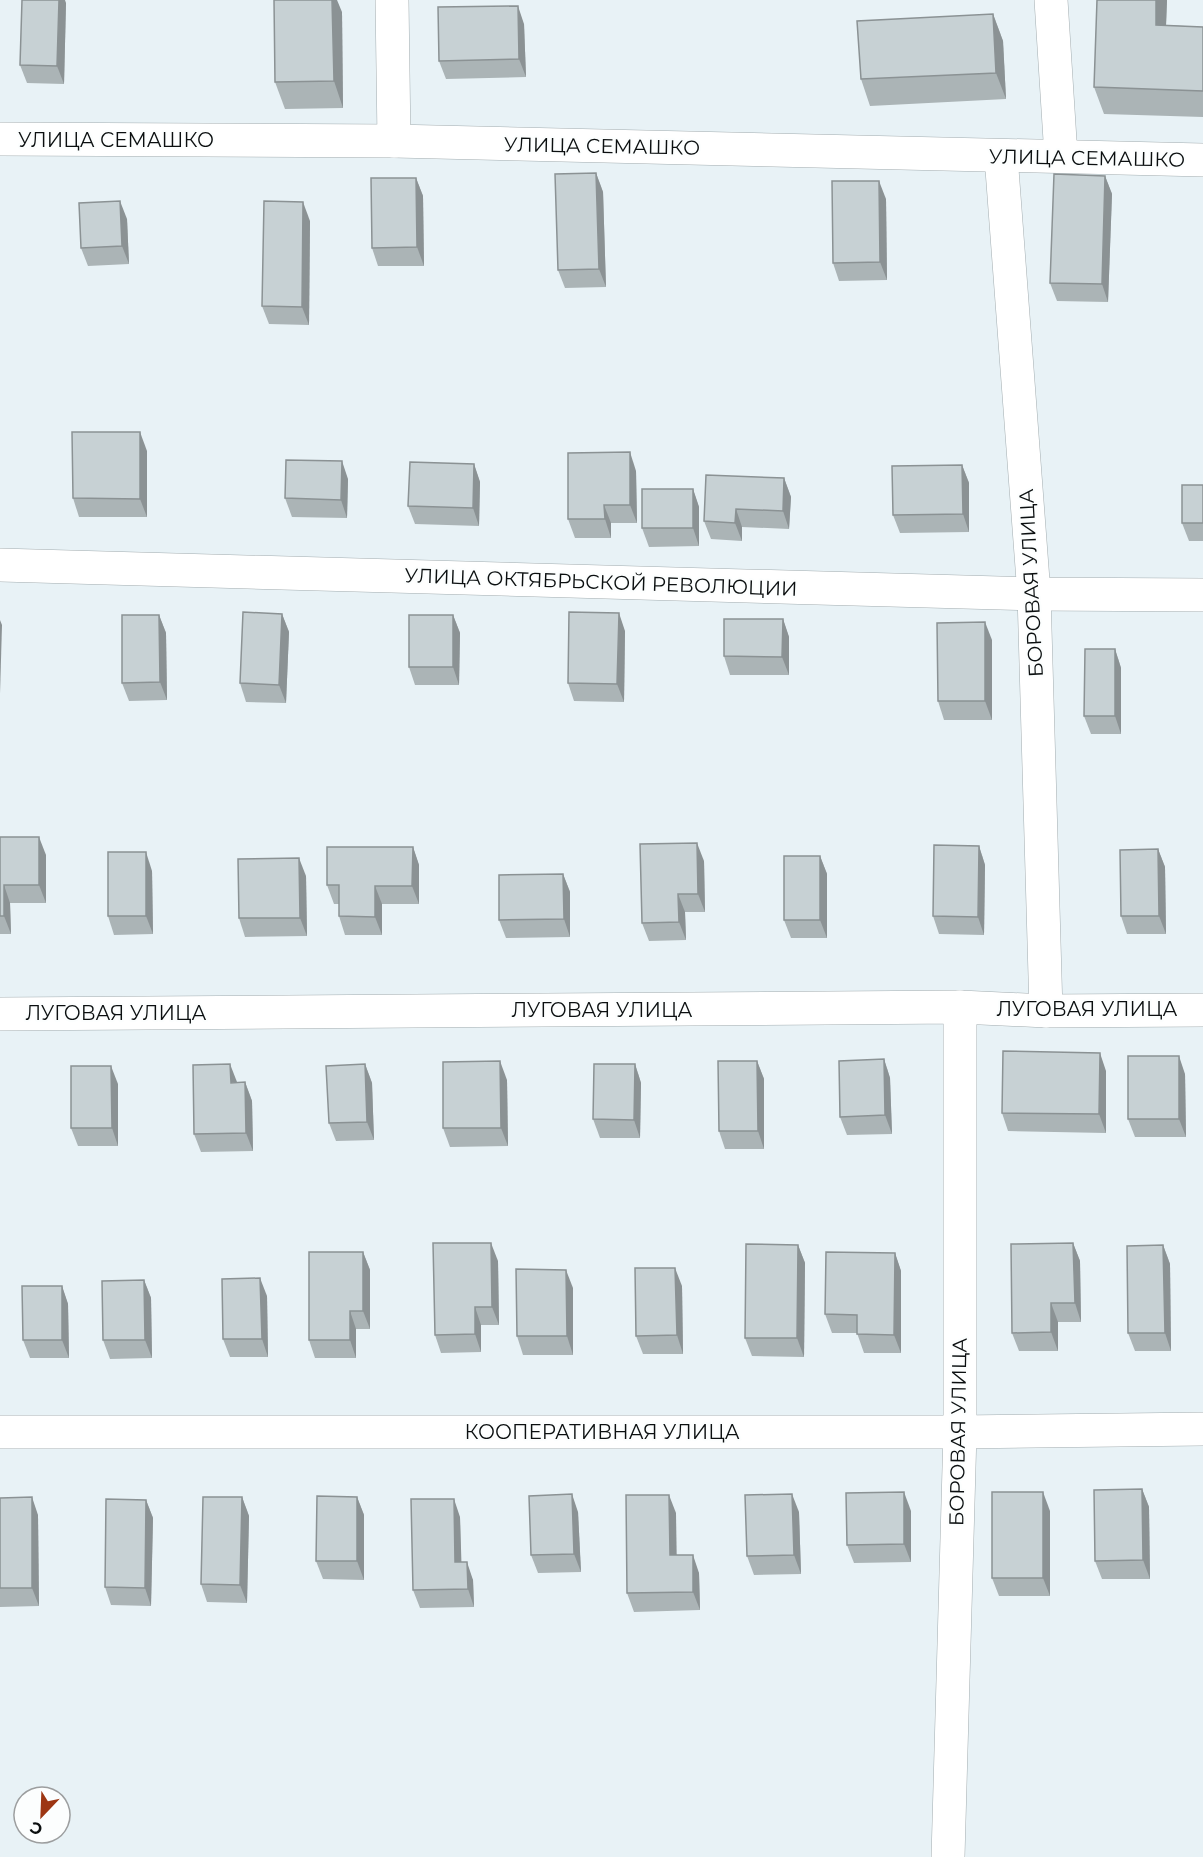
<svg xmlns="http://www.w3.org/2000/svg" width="1203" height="1857" font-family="Montserrat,sans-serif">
<rect width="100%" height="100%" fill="#e8f2f6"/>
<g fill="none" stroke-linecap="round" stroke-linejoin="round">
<g stroke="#a3adb0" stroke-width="34">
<g id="minor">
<path d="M392,0l2,141"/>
<path d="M1051,0l10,156"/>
<path d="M1001,156l33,438 12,417"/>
<path d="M0,565l1034,29 169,1"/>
<path d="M0,1014l960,-7 86,4 157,-1"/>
<path d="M0,1432h960l243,-3"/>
<path d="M948,1857l12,-425v-425"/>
</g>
</g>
<g stroke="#a3adb0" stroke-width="34">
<path id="major" d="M0,139l394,2 809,19"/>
</g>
<use href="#minor" stroke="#fff" stroke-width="33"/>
<use href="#major" stroke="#fff" stroke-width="33"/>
</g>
<g fill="#abb4b6">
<path d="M1097,0h70l-1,25 37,2v90l-99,-3 -10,-27z"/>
<path d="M66,3l-2,81 -37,-1 -7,-18z"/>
<path d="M342,12l1,96 -58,1 -10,-27z"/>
<path d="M993,14l10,27 3,58 -136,7 -9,-27z"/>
<path d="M524,24l2,53 -80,2 -7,-18z"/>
<path d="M596,173l7,19 3,95 -41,1 -7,-18z"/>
<path d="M1105,176l7,18 -4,108 -51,-1 -7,-18z"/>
<path d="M416,178l7,18 1,70h-46l-6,-18z"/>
<path d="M886,199l1,81 -48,1 -6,-18z"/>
<path d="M127,219l2,45 -41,2 -7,-18z"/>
<path d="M310,221l-1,104 -40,-1 -7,-18z"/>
<path d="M147,451v66h-68l-6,-19z"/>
<path d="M474,464l6,18 -1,44 -64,-2 -7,-18z"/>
<path d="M962,465l7,18v49l-69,1 -7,-18z"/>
<path d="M636,471l1,52h-26v15h-36l-7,-19z"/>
<path d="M784,478l7,19 -2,32 -47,-2v14l-31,-2 -7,-18z"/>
<path d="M348,479l-1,39 -55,-1 -7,-19z"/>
<path d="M1203,485v56h-14l-7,-18z"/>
<path d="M693,489l6,18v39l-50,1 -7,-19z"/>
<path d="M282,614l7,18 -3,71 -40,-1 -6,-19z"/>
<path d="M159,615l7,18 1,67 -38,1 -7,-18z"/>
<path d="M453,615l7,18 -1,52h-44l-6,-18z"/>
<path d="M783,619l6,18v38h-59l-6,-19z"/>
<path d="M625,631l-1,71 -50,-1 -6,-18z"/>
<path d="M992,640v80h-48l-6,-19z"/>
<path d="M1115,649l6,19v66h-30l-7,-18z"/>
<path d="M0,837l46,18v48h-36l1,31h-11z"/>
<path d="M979,846l6,19 -1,70 -45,-1 -6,-18z"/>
<path d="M413,847l6,18v39h-37v31h-37l-6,-19v-12h-5l-7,-19z"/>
<path d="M1158,849l7,18 1,67h-39l-6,-18z"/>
<path d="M820,856l7,18v64h-36l-7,-18z"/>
<path d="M704,861l1,51h-20l1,28 -37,1 -7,-18z"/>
<path d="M152,871l1,63 -39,1 -6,-19z"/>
<path d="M563,874l7,18v45l-64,1 -7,-18z"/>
<path d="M306,876l1,60 -62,1 -6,-19z"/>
<path d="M884,1059l6,19 2,56 -45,1 -7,-18z"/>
<path d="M757,1061l7,18v70h-39l-6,-18z"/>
<path d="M365,1064l7,19 2,57 -38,1 -7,-18z"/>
<path d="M635,1064l6,19 -1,55h-40l-7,-19z"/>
<path d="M1106,1071v62l-98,-2 -6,-18z"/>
<path d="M1185,1074l1,63h-51l-7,-18z"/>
<path d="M507,1080l1,66 -58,1 -7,-19z"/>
<path d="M237,1082h8l7,19 1,50 -52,1 -7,-18z"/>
<path d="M118,1084v62h-40l-7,-18z"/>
<path d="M1073,1243l7,18 1,61h-23v29h-39l-7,-18z"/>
<path d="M798,1245l7,18 -1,94 -52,-1 -7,-18z"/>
<path d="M1163,1245l7,19 1,87h-36l-7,-18z"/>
<path d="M363,1252l7,18v59h-14v29h-41l-6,-18z"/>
<path d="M895,1253l6,18v82h-37l-7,-20h-25l-7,-19z"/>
<path d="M498,1261l1,64h-18v27l-40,1 -6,-18z"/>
<path d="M144,1280l7,18 1,60 -42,1 -7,-19z"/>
<path d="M62,1286l6,18 1,54h-39l-7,-18z"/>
<path d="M682,1286l1,68h-40l-7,-18z"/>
<path d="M573,1288v67h-50l-6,-19z"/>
<path d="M267,1296l1,61h-38l-7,-18z"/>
<path d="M1142,1489l7,18 1,72h-48l-7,-18z"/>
<path d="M242,1497l7,19 -2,87 -40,-1 -6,-18z"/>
<path d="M357,1497l7,18v65l-41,-1 -7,-18z"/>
<path d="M0,1498l38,17 1,91 -39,1z"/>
<path d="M146,1500l7,18 -2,88 -40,-1 -6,-18z"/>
<path d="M911,1511v51l-57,1 -7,-18z"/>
<path d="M1050,1511v85h-51l-7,-18z"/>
<path d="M578,1512l3,60 -43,1 -7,-18z"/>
<path d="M799,1512l2,62 -47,1 -7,-19z"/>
<path d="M676,1513v42l23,18 1,37 -66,2 -7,-19z"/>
<path d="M460,1517l1,45 12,18 1,27 -54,1 -7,-18z"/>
</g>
<g fill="#8b9294">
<path d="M59,0h6l1,3 -2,81 -7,-18z"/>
<path d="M332,0h5l5,12 1,96 -9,-27z"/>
<path d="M1156,0h11l-2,52 -9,-27z"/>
<path d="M518,6l6,18 2,53 -7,-18z"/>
<path d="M993,14l10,27 3,58 -10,-26z"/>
<path d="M596,173l7,19 3,95 -7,-18z"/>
<path d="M1105,176l7,18 -4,108 -6,-18z"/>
<path d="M416,178l7,18 1,70 -7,-19z"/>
<path d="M879,181l7,18 1,81 -7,-18z"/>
<path d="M120,201l7,18 2,45 -7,-18z"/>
<path d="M303,202l7,19 -1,104 -7,-18z"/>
<path d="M140,432l7,19v66l-7,-18z"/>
<path d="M630,452l6,19 1,52 -7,-18z"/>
<path d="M342,461l6,18 -1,39 -6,-18z"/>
<path d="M474,464l6,18 -1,44 -6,-18z"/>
<path d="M962,465l7,18v49l-6,-18z"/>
<path d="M784,478l7,19 -2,32 -6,-18z"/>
<path d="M693,489l6,18v39l-6,-18z"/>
<path d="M604,505l7,18v15l-6,-19z"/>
<path d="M736,509l6,18v14l-7,-18z"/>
<path d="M619,613l6,18 -1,71 -7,-18z"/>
<path d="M282,614l7,18 -3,71 -7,-18z"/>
<path d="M159,615l7,18 1,67 -7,-18z"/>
<path d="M453,615l7,18 -1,52 -6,-18z"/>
<path d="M783,619l6,18v38l-7,-18z"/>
<path d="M0,620l2,5 -2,69z"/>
<path d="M985,622l7,18v80l-7,-19z"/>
<path d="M1115,649l6,19v66l-6,-18z"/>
<path d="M39,837l7,18v48l-7,-18z"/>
<path d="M697,843l7,18 1,51 -7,-18z"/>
<path d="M979,846l6,19 -1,70 -6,-18z"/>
<path d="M413,847l6,18v39l-7,-18z"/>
<path d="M1158,849l7,18 1,67 -7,-18z"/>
<path d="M146,852l6,19 1,63 -7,-18z"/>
<path d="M820,856l7,18v64l-7,-18z"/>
<path d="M299,858l7,18 1,60 -7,-18z"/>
<path d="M563,874l7,18v45l-6,-18z"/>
<path d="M4,885l6,18 1,31 -7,-18z"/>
<path d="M375,886l7,18v31l-7,-18z"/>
<path d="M678,894l7,18 1,28 -7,-18z"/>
<path d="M1100,1053l6,18v62l-7,-19z"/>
<path d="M1179,1056l6,18 1,63 -7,-18z"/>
<path d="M884,1059l6,19 2,56 -7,-19z"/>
<path d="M500,1061l7,19 1,66 -7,-18z"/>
<path d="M757,1061l7,18v70l-6,-18z"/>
<path d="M230,1064l7,18 -6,1z"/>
<path d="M365,1064l7,19 2,57 -7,-18z"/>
<path d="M635,1064l6,19 -1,55 -6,-18z"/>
<path d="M111,1066l7,18v62l-6,-18z"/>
<path d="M245,1082l7,19 1,50 -7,-18z"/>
<path d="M491,1243l7,18 1,64 -7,-18z"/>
<path d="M1073,1243l7,18 1,61 -6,-19z"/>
<path d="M798,1245l7,18 -1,94 -7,-19z"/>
<path d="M1163,1245l7,19 1,87 -6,-18z"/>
<path d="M363,1252l7,18v59l-7,-18z"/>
<path d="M895,1253l6,18v82l-7,-18z"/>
<path d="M675,1268l7,18 1,68 -6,-19z"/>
<path d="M566,1270l7,18v67l-6,-19z"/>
<path d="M260,1278l7,18 1,61 -6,-18z"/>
<path d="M144,1280l7,18 1,60 -7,-18z"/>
<path d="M62,1286l6,18 1,54 -7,-18z"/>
<path d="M1051,1303l7,19v29l-7,-19z"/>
<path d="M475,1307l6,18v27l-6,-18z"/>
<path d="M350,1311l6,18v29l-6,-18z"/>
<path d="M1142,1489l7,18 1,72 -7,-19z"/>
<path d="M904,1492l7,19v51l-7,-18z"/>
<path d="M1043,1492l7,19v85l-7,-18z"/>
<path d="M572,1494l6,18 3,60 -7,-18z"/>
<path d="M792,1494l7,18 2,62 -7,-19z"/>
<path d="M669,1495l7,18 1,61 -7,-19z"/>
<path d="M32,1497l6,18 1,91 -7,-18z"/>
<path d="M242,1497l7,19 -2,87 -7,-18z"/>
<path d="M357,1497l7,18v65l-7,-19z"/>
<path d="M454,1499l6,18 2,63 -7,-18z"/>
<path d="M146,1500l7,18 -2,88 -6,-18z"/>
<path d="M693,1555l6,18 1,37 -7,-18z"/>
<path d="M467,1562l6,18 1,27 -6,-18z"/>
</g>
<g fill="#c7d1d4" stroke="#8b9294" stroke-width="1.5">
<path d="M22,0h37l-2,66 -37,-1z"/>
<path d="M274,0h58l2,81 -59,1z"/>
<path d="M1097,0h59v25l47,2v64l-109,-4z"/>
<path d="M518,6l1,53 -80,2 -1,-54z"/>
<path d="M993,14l3,59 -135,6 -4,-58z"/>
<path d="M596,173l3,96 -41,1 -3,-96z"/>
<path d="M1054,174l51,2 -3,108 -52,-1z"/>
<path d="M371,178h45l1,69 -45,1z"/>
<path d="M832,181h47l1,81 -47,1z"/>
<path d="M120,201l2,45 -41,2 -2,-45z"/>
<path d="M264,201l39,1 -1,105 -40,-1z"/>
<path d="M72,432h68v67l-67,-1z"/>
<path d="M630,452v53h-26l1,14h-37v-66z"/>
<path d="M286,460l56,1 -1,39 -56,-2z"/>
<path d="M410,462l64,2 -1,44 -65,-2z"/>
<path d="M962,465l1,49 -70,1 -1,-49z"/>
<path d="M706,475l78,3 -1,33 -47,-2 -1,14 -31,-2z"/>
<rect x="1182" y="485" width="21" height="38"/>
<rect x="642" y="489" width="51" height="39"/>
<path d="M243,612l39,2 -3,71 -39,-2z"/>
<path d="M569,612l50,1 -2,71 -49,-1z"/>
<path d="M122,615h37l1,67 -38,1z"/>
<rect x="409" y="615" width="44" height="52"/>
<path d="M724,619h59l-1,38 -58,-1z"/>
<path d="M985,622v79h-47l-1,-78z"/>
<path d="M1085,649h30v67h-31z"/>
<path d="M0,837h39v48h-35v31h-4z"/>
<path d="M697,843l1,51h-20l1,28 -37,1 -2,-79z"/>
<path d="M934,845l45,1 -1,71 -45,-1z"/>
<path d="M327,847h86l-1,39h-37v31l-36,-1v-31h-12z"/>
<path d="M1158,849l1,67h-38l-1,-66z"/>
<rect x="108" y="852" width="38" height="64"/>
<rect x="784" y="856" width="36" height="64"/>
<path d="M299,858l1,60h-61l-1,-59z"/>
<path d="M563,874l1,45 -65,1v-45z"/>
<path d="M1003,1051l97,2 -1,61 -97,-1z"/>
<rect x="1128" y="1056" width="51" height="63"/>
<path d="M884,1059l1,56 -45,2 -1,-56z"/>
<path d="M500,1061l1,67h-58v-66z"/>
<path d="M718,1061h39l1,70h-39z"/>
<path d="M230,1064l1,19 14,-1 1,51 -52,1 -1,-69z"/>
<path d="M365,1064l2,58 -38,1 -3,-57z"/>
<path d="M594,1064h41l-1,56 -41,-1z"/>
<path d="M71,1066h40l1,62h-41z"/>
<path d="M433,1243h58l1,64h-17v27l-40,1z"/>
<path d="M1073,1243l2,60h-24v29l-39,1 -1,-89z"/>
<path d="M746,1244l52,1 -1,93h-52z"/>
<path d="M1163,1245l2,88h-37l-1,-87z"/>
<path d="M309,1252h54v59h-13v29h-41z"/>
<path d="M826,1252l69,1 -1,82 -37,-1v-19l-32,-1z"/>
<path d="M635,1268h40l2,67 -41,1z"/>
<path d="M516,1269l50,1 1,66h-50z"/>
<path d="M260,1278l2,61h-39l-1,-60z"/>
<path d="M144,1280l1,60h-42l-1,-59z"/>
<path d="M22,1286h40v54h-39z"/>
<path d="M1142,1489l1,71 -48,1 -1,-71z"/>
<path d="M904,1492v52l-57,1 -1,-52z"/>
<rect x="992" y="1492" width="51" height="86"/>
<path d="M572,1494l2,60 -43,1 -2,-59z"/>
<path d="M792,1494l2,61 -47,1 -2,-61z"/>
<path d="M626,1495h43l1,60h23v37l-66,1z"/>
<path d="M317,1496l40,1v64h-41z"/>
<path d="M32,1497v91h-32v-90z"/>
<path d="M203,1497h39l-2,88 -39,-1z"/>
<path d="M106,1499l40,1 -1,88 -40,-1z"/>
<path d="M411,1499h43l1,63h12l1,27 -55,1z"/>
</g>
<g text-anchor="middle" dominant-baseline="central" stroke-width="4.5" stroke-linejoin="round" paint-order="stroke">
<g font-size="20" fill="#0b0f10" stroke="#fcfefe">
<text x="116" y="140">УЛИЦА СЕМАШКО</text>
<text transform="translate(602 146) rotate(1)">УЛИЦА СЕМАШКО</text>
<text transform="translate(1087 158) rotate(1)">УЛИЦА СЕМАШКО</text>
<text transform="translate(601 582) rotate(2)">УЛИЦА ОКТЯБРЬСКОЙ РЕВОЛЮЦИИ</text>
<text transform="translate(1031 583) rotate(-93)">БОРОВАЯ УЛИЦА</text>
<text x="1087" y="1009">ЛУГОВАЯ УЛИЦА</text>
<text x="602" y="1010">ЛУГОВАЯ УЛИЦА</text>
<text x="116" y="1013">ЛУГОВАЯ УЛИЦА</text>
<text x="602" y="1432">КООПЕРАТИВНАЯ УЛИЦА</text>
<text transform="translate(958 1432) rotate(-89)">БОРОВАЯ УЛИЦА</text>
</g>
</g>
<g transform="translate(42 1815) rotate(203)"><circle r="28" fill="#fcfefe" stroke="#9c9e9f" stroke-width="1.5"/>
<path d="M0-4.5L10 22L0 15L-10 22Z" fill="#9d3613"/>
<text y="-9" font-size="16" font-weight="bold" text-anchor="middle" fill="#0b0f10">С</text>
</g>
</svg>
